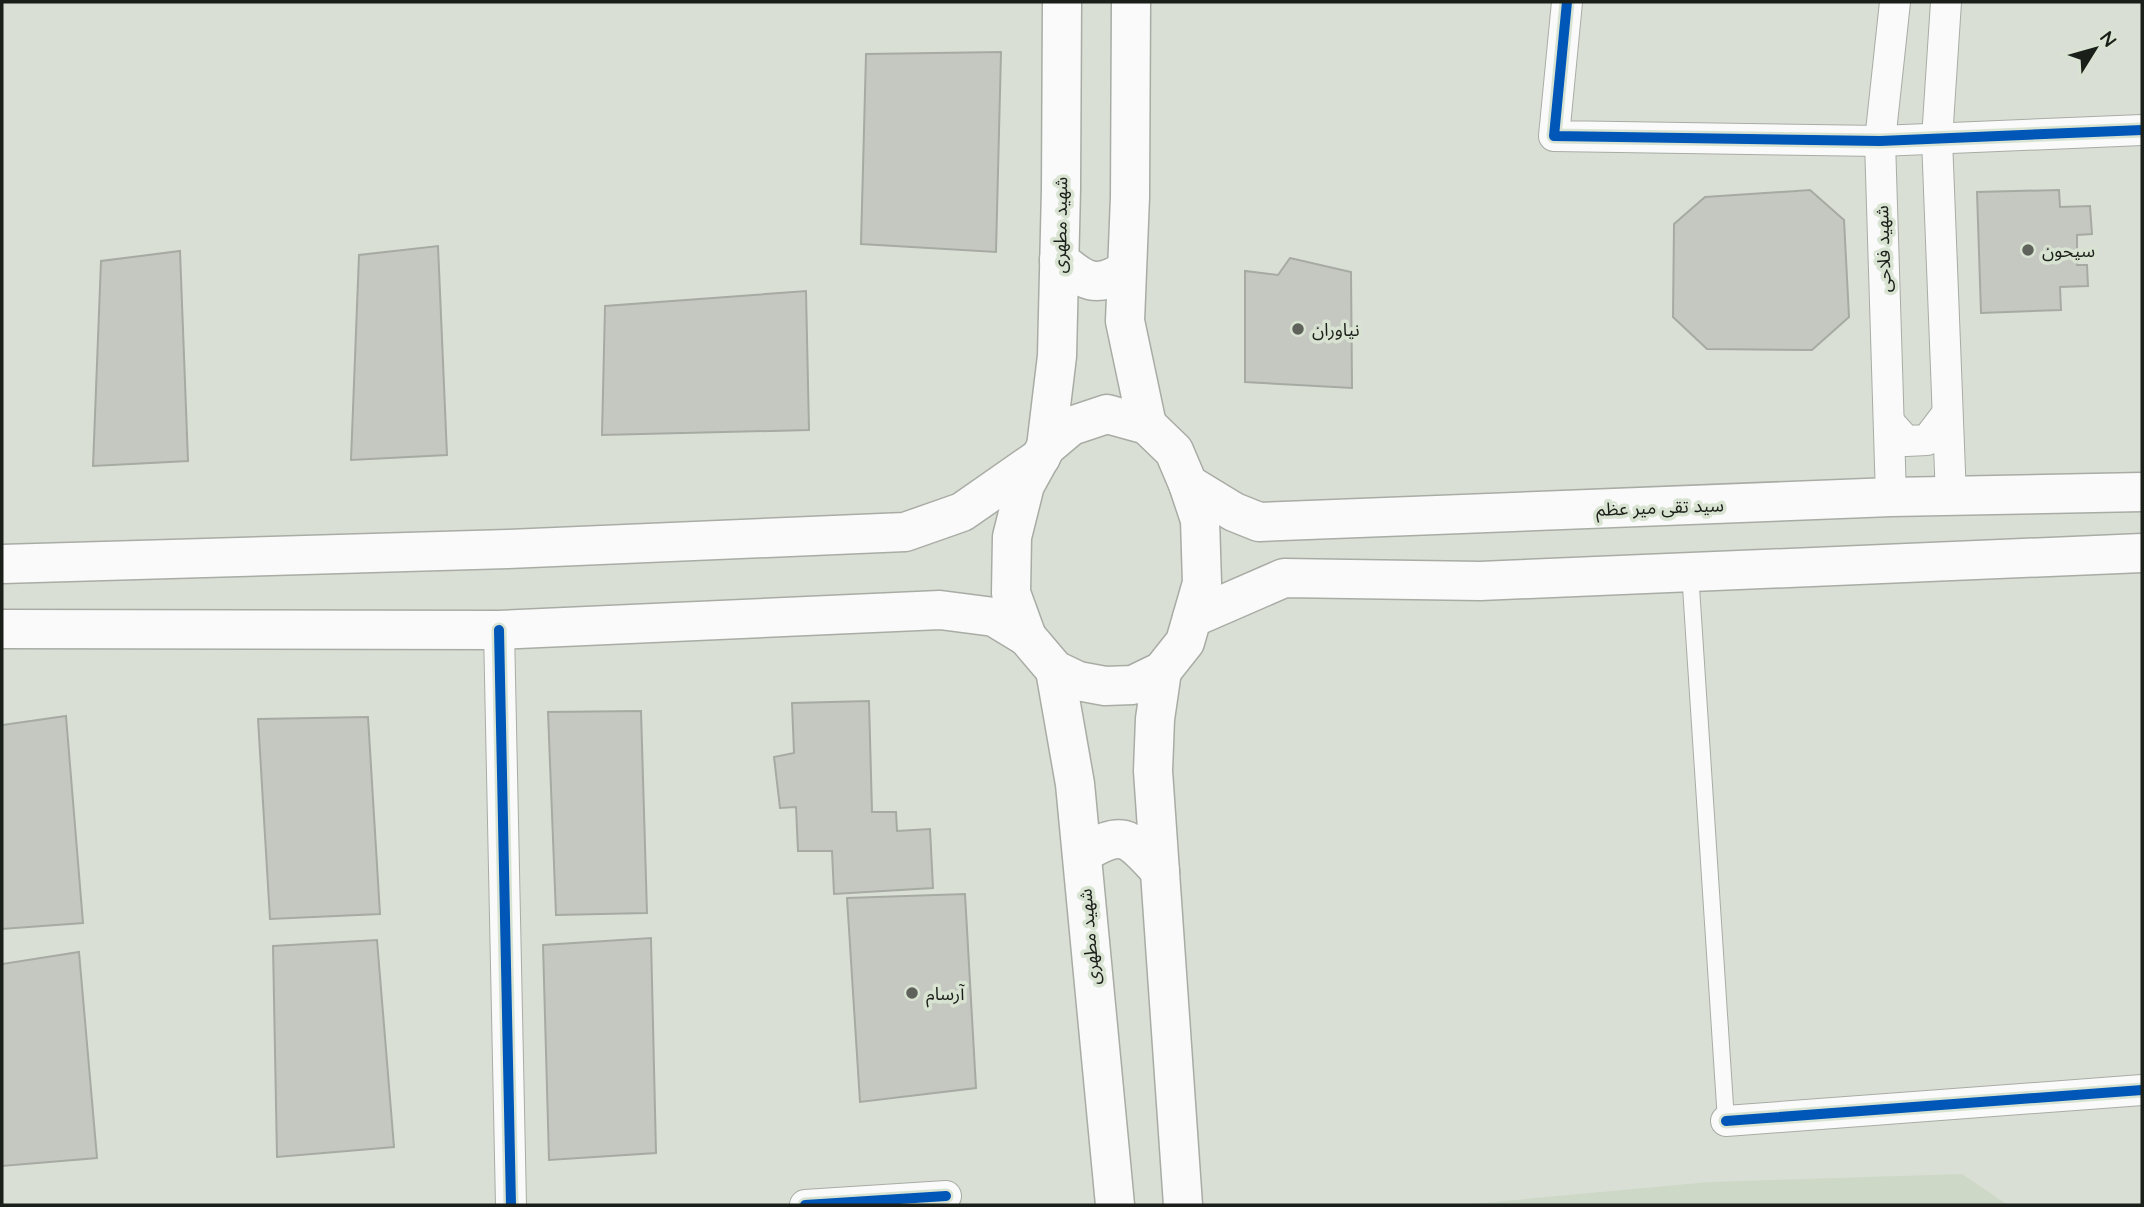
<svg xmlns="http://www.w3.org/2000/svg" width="2144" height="1207" font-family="Quicksand,'Noto Sans Arabic',sans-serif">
<rect width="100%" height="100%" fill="#dadfd6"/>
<path fill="#ced8c7" d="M1962,1174l46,31h-548l249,-23z"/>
<g fill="#c5c8c1" stroke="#a6aaa3" stroke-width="2">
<path d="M1001,52l-5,200 -135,-8 5,-190z"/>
<path d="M1810,190l34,30 5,97 -37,33 -105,-1 -34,-32 1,-93 31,-27z"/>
<path d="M2059,190l1,17 30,-1 2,28 -15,1v30h10l1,21 -28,1 1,23 -80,3 -4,-121z"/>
<path d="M438,246l9,209 -96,5 8,-205z"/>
<path d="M180,251l8,210 -95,5 8,-205z"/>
<path d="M1290,258l61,14 1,116 -107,-6v-111l33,4z"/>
<path d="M806,291l3,139 -207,5 3,-129z"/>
<path d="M869,701l3,111h24l1,19 33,-2 3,59 -99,6 -2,-43h-34l-2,-44 -16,1 -6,-51 20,-4 -2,-50z"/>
<path d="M641,711l6,202 -91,2 -8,-203z"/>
<path d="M66,716l17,207 -81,6v-204z"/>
<path d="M368,717l12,197 -110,5 -12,-200z"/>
<path d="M965,894l11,194 -116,14 -13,-204z"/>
<path d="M651,938l5,215 -107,7 -6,-215z"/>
<path d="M377,940l17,207 -117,10 -4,-211z"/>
<path d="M79,952l18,206 -95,8v-202z"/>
</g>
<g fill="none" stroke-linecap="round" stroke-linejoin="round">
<g stroke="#a8aca5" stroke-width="18">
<path id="lane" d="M1690,572l36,549"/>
</g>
<g stroke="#a8aca5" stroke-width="32">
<g id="street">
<path d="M1567,2l-13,134 326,5 262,-11"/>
<path d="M1946,2l-9,137 14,358"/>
<path d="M1889,422l17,19 21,-1 19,-25"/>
<path d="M1891,497l-11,-356 15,-139"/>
<path d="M499,630l12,575"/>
<path d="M1726,1121l416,-31"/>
<path d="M805,1205l141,-9"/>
</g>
</g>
<g stroke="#a8aca5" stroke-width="41">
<g id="secondary">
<path d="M1131,2l-1,195 -5,124 22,104"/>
<path d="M1059,260c26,22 37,29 67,10"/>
<path d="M1107,414l40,11 27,26 14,33 12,36 2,63 -17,59 -23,29 -29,14 -28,1 -27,-5 -23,-11 -28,-33 -16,-44 1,-56 13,-52 21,-38 25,-21z"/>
<path d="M1046,447l11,-91 4,-167 1,-187"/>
<path d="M1188,484l46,28 25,10 632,-25 251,-5"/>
<path d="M2,564l506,-15 397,-17 57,-20 79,-55"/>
<path d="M1192,618l92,-40 196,3 662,-28"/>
<path d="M2,629l497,1 441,-20 54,7 33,20"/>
<path d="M1055,670l20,114 40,421"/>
<path d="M1162,671l-7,48 -2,52 30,434"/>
<path d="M1082,854c42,-25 46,-18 78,17"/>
</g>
</g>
<use href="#lane" stroke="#f9faf9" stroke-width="16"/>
<use href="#street" stroke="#f9faf9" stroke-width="30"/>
<use href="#secondary" stroke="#f9faf9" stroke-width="38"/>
<g stroke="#d9e3d2" stroke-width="15">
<g id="cycleway">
<path d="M1567,2l-13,134 326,5 262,-11"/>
<path d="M499,630l12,575"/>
<path d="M1726,1121l416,-31"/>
<path d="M805,1205l141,-9"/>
</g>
</g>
<use href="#cycleway" stroke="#0057b8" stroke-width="10"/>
</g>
<g fill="#5e625b" stroke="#d9e3d2" stroke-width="2.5">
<circle cx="2028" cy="250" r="7"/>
<circle cx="1298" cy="329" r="7"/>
<circle cx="912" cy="993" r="7"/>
</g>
<g text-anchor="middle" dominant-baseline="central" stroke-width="7" stroke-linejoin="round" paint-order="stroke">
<g font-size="18" fill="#1b1f19" stroke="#d9e3d2">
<text transform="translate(1060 225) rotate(-89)">شهید مطهری</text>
<text transform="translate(1883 249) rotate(-92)">شهید فلاحی</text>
<text transform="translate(1660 507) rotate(-2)">سید تقی میر عظم</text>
<text transform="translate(1089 937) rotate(-95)">شهید مطهری</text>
</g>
<g font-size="18" fill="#1b1f19" stroke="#d9e3d2" text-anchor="start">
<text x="2042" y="250">سیحون</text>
<text x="1312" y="329">نیاوران</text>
<text x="926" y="993">آرسام</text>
</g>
</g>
<rect width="2144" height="1207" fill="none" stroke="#1b1f19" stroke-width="7"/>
<g transform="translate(2095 49) rotate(53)" stroke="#d9e3d2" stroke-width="5" paint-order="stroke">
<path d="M0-5L12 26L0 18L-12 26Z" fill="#1b1f19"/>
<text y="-10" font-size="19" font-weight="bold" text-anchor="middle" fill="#1b1f19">N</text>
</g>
</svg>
